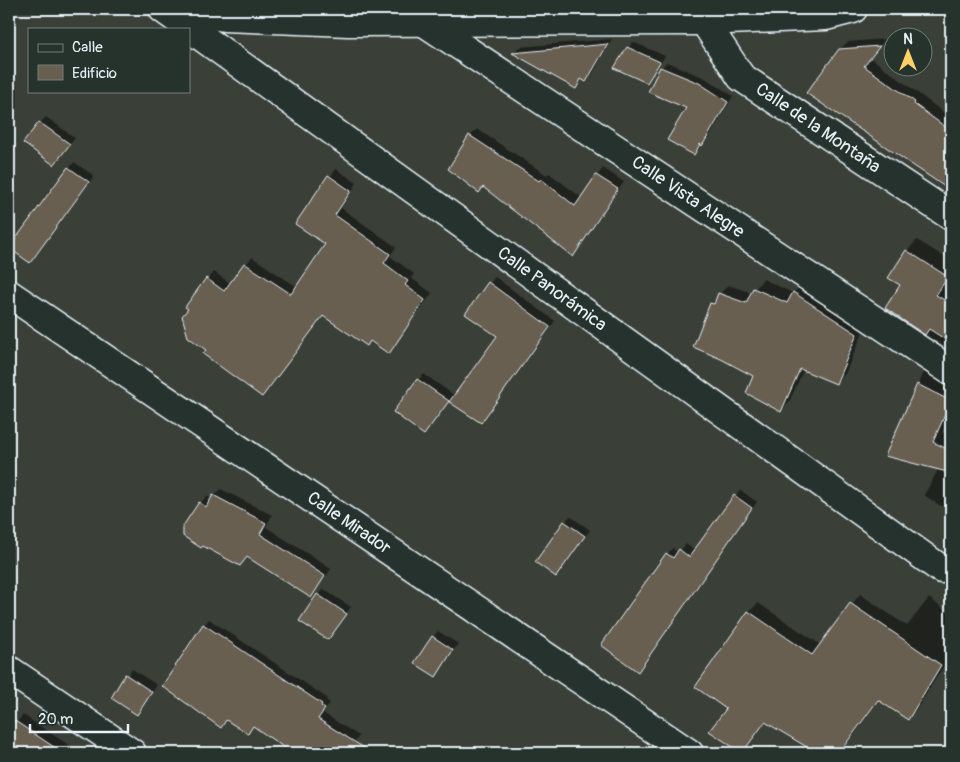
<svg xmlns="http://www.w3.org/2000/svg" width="960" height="762" font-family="Pangolin,sans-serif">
<rect width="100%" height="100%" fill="#3a4038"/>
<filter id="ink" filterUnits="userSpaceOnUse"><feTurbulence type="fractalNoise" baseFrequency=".02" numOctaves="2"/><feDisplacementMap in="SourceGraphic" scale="10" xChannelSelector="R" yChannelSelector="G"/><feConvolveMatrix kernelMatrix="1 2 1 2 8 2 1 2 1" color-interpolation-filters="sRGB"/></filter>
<g filter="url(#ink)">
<g fill="#0007">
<path d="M612,39l-20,36 -6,5 -3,-2 -7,9 -62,-34 5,-6z"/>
<path d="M885,39l-14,19 80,60v66l-3,3 -108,-138 8,-7z"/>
<path d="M633,42l32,14 -18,26 -19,-34z"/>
<path d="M667,62l38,16 28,18 -25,43 -14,14 -6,-46 -27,-39z"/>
<path d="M46,117l29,21 -21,26 -14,-41z"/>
<path d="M477,129l70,46 2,-2 33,25 21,-30 21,14 -51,74 -89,-70 -14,-50z"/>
<path d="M74,162l20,14 -64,85 39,-93z"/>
<path d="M336,169l21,14 -16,25 55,39 -6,9 24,18 -3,4 21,15 -44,60 -64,-38 -62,81 -55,-47 -17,-40 -3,-2 27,-35 17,12 21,-27 45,30 30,-43 -31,-20z"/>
<path d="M917,240l29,18 5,-8v101l-65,-43 16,-23 5,-34z"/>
<path d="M495,277l60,44 -74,101 -32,-22 -20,28 -11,-48 6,-6 31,22 44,-60 -33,-22z"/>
<path d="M763,279l30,14 10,-9 63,41 -21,49 -9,9 -32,-14 -15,33 -9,9 -25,-35 -33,-19 -27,-11 17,-43 16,-18 24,8z"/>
<path d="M934,362l17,12v37l-9,21 9,5v73l-12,-5 -15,-10 15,-27 -52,-12 37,-84z"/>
<path d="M221,489l51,26 -6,12 65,42 -20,28 -63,-41 -8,9 -40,-62 7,-7 5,3z"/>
<path d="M740,490l17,12 -119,168 29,-116 6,-6 5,5 8,-9 9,7z"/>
<path d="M570,516l20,14 -34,45 9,-53z"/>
<path d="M323,589l28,18 -23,31 -10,-43z"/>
<path d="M860,594l47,32 22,-28 22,17 -1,41 -33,53 -9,9 -29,-18 -39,53h-21l-53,-32 -24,31 -15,-43 -30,-23 52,-74 9,-9 63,42z"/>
<path d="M209,619l118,79 -1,2 4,3 -7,10 36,23 -12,17h-53l-40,-28 -7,7 -20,-13 -6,7 -17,-101z"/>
<path d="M438,631l20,13 -22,32 -3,-39z"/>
<path d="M132,669l25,16 -20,29 -24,-17z"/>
<path d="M23,715l58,38h-72v-26l2,2z"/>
</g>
<g fill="#685f51" stroke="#e8f1f8">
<path d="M608,44l-22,38 -5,-3 -5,10 -64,-36z"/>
<path d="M880,46l-16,20 51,36 -1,2 37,27v60l-145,-98 33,-44z"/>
<path d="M627,47l33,15 -13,21 -33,-15z"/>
<path d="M660,67l39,16 29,19 -26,44 -2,-2 -6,11 -27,-15 19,-32 -38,-16z"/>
<path d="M39,122l31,22 -16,21 -31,-22z"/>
<path d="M469,135l70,46 2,-2 34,27 21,-31 22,14 -45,68 -90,-70 -4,6 -31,-24z"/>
<path d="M68,167l21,15 -59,81 -21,-15z"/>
<path d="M328,175l23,16 -16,24 55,39 -6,9 24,18 -3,4 20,15 -36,54 -19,-13 -3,5 -44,-30 -61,81 -59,-43 3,-4 -18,-13 -6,-21 6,-7 -3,-2 21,-29 18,13 20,-28 47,31 34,-50 -30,-20z"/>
<path d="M906,250l42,27 -12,18 15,9v39l-22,-14 -4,6 -40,-27 15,-23 -12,-7z"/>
<path d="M488,282l62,45 -69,96 -32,-21 48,-66 -32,-22z"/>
<path d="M753,288l34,15 6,-11 64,42 -21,50 -36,-15 -19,43 -35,-19 7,-17 -32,-17 -28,-12 17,-44 4,1 4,-11 28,10z"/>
<path d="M417,379l32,22 -25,34 -31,-23z"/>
<path d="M917,384l34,17 -18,41 18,9v22l-66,-17z"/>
<path d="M213,495l53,28 -6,11 65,42 -14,22 -64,-41 -7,9 -37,-20 -2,2 -18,-12v-10l16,-24 7,5z"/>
<path d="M734,495l18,13 -114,164 -37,-27 65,-92 7,5 6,-9 10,8z"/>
<path d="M564,521l21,15 -29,41 -21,-15z"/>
<path d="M317,594l30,20 -19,26 -29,-19z"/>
<path d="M850,603l91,62 -33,55 -30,-20 -39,53h-22l-52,-31 -23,31 -33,-22 17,-22 -31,-22 53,-76 64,44z"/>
<path d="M203,624l119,80 -1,2 4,3 -7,10 54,34h-80l-39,-27 -5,8 -22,-14 -5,8 -59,-42z"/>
<path d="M432,636l21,14 -17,27 -22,-14z"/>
<path d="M125,674l27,18 -15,23 -26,-17z"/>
<path d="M9,717l54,36h-54z"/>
</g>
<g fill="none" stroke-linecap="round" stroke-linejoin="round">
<g stroke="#e8f1f8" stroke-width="31">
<g id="minor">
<path d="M163,9l778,560"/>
<path d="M173,9l51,8 124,5 356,-1 122,-5 27,-7"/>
<path d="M704,21l37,56 210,139"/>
<path d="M424,22l527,349"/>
<path d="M9,294l680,459"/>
<path d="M9,670l123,83"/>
</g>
</g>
<use href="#minor" stroke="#26332d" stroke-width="28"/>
</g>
</g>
<g text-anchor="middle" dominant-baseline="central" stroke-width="5" stroke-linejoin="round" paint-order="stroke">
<g font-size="18" fill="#e8f1f8" stroke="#26332d">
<text transform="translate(818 128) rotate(34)">Calle de la Montaña</text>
<text transform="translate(688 197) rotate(34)">Calle Vista Alegre</text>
<text transform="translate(552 289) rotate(36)">Calle Panorámica</text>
<text transform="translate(349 523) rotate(34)">Calle Mirador</text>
</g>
</g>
<rect width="960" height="762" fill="none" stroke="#26332d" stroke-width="30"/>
<rect x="15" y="15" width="930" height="732" fill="none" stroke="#e8f1f8" stroke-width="2" filter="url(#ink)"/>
<rect x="28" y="28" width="162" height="65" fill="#26332d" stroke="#747f7e"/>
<rect x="38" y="44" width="25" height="8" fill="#26332d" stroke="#747f7e"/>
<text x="72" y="52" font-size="15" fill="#e8f1f8">Calle</text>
<rect x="38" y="65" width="25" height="15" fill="#685f51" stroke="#747f7e"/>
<text x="72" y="78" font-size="15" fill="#e8f1f8">Edificio</text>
<g transform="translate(908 52)"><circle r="24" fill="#26332d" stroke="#747f7e"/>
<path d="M0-4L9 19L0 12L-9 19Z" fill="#ffd166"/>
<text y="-8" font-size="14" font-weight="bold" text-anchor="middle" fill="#e8f1f8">N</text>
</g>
<path d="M30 724v8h98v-8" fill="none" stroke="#e8f1f8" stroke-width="2.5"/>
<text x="38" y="724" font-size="15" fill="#e8f1f8" stroke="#26332d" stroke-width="4" paint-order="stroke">20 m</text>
</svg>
